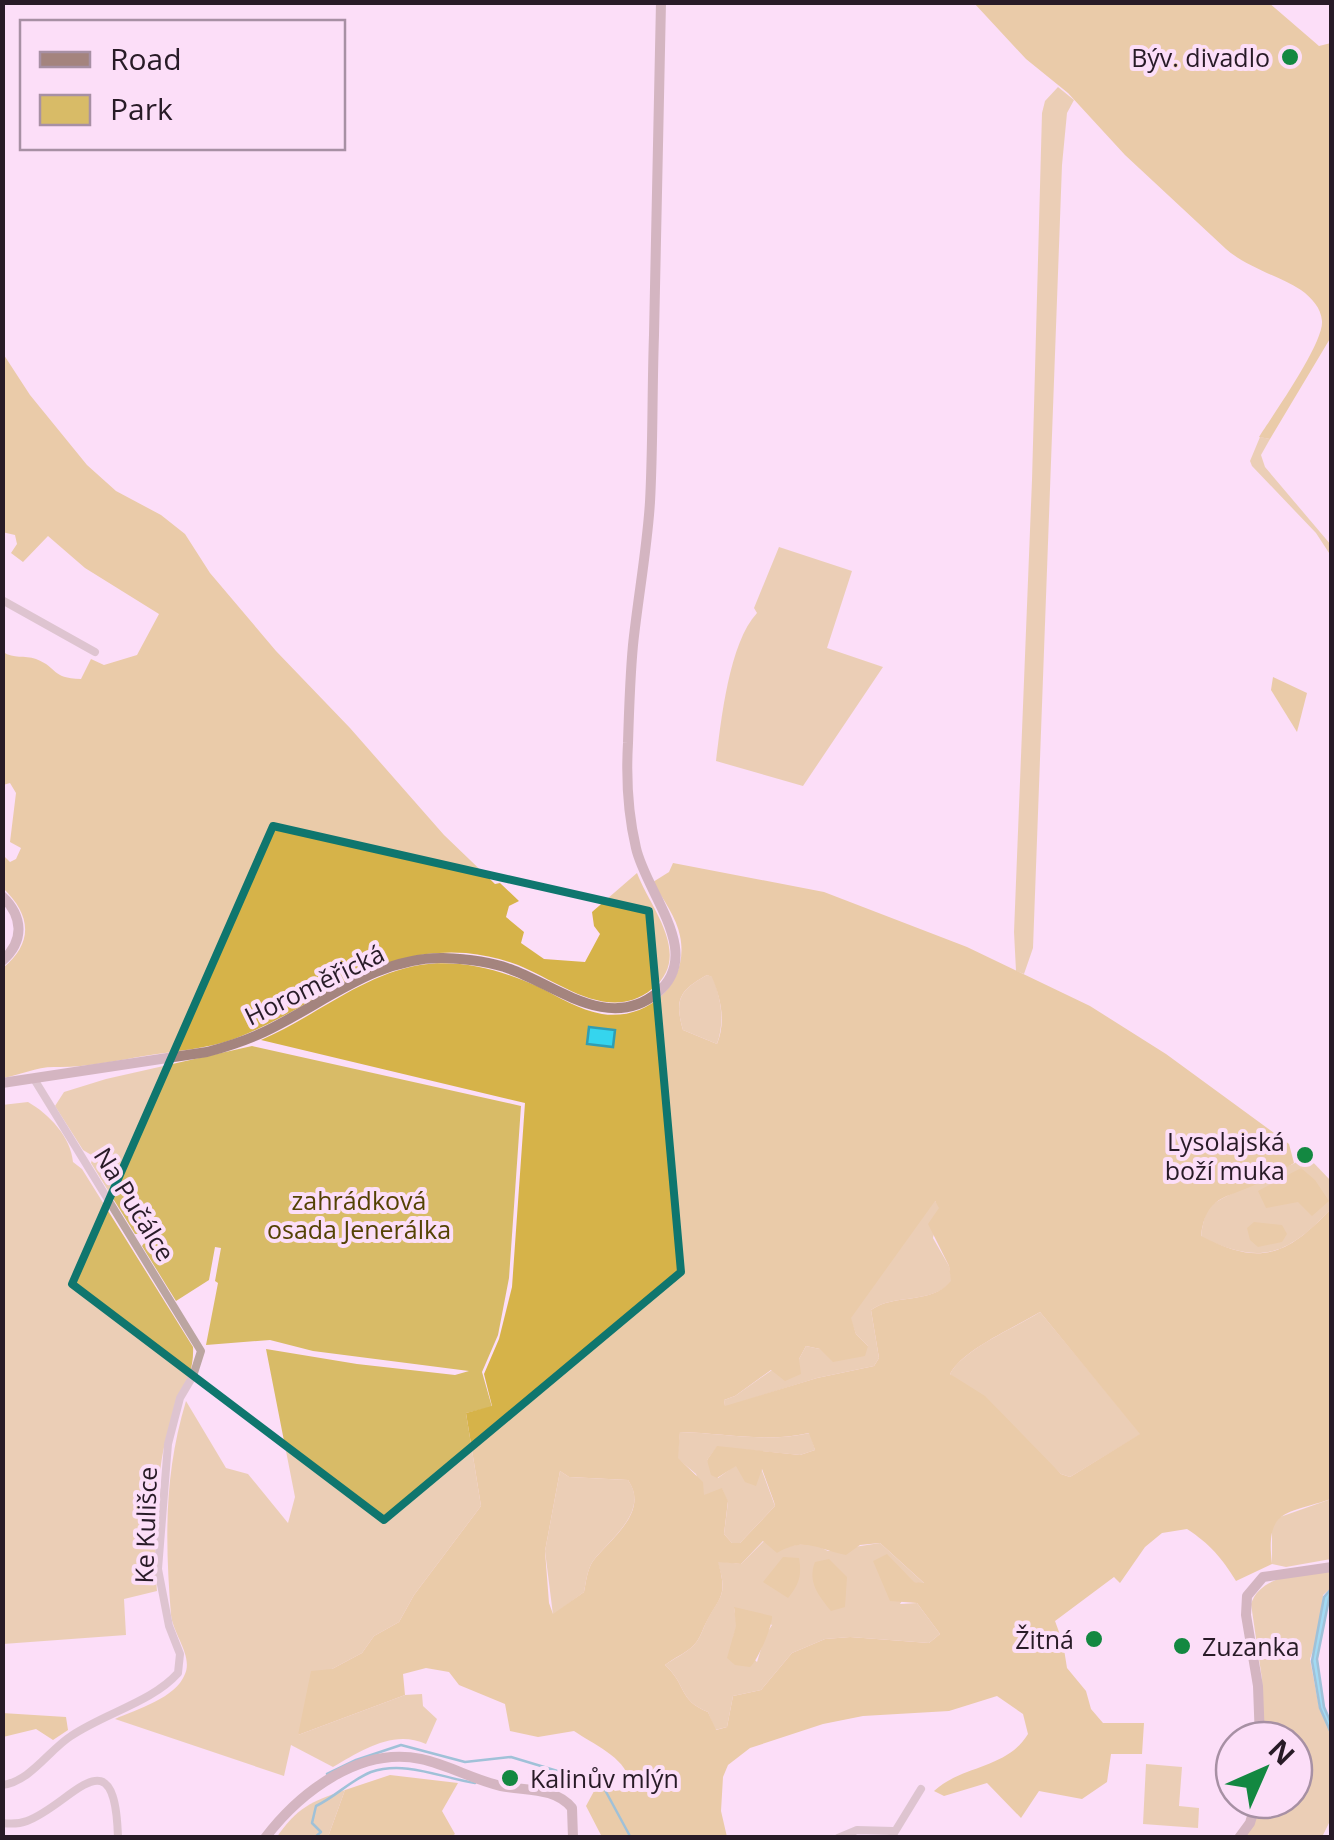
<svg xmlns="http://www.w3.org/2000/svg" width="1334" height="1840" font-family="'Open Sans',sans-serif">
<rect width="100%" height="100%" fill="#fcdef8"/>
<g fill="#d8bb67" fill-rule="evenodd">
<path d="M1058,87l16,13 -7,13 -5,52 -29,783 -9,26 -8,-3 -2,-39 18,-452 10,-367 3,-12z"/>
<path d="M1260,437l10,2 -9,16 4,12 66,78v11l-15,-23 -64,-67 -2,-5z"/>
<path d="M779,547l73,24 -25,77 56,19 -80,119 -87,-25c5,-40 13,-118 41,-148l-3,-5z"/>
<path d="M707,975l6,2c8,23 12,44 4,67l-34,-14c-9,-31 -3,-40 24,-55z"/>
<path d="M252,1046l269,60 -12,172 -11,57 -16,37 10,35 -26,6 15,93 -67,89 -15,27 -25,14 -12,17 -30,16 -34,66 107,-40 17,-1 1,12 14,13 -11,25c-33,-15 -65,7 -93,23l-42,-22 -7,31 -169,-57c22,-10 61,-21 70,-45 8,-18 -12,-40 -14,-59 -6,-75 -7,-141 15,-214l40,67 22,6 40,49 7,-26 -29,-148 91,15 98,11 14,-4 -156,-20 -43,-11 -64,5 12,-62 -3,-2 6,-33 -6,-1 -6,33 -33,21 -34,-55 5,-7 -2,-5h-10l-44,-71 2,-7 -10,-6 -28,-44 9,-14 42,-13z"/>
<path d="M28,1102c21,12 43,35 45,60l9,7 111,178c2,33 -21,64 -28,96 -9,36 -11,112 -8,148l-33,8 2,36 -123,9 -1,-539z"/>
<path d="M1308,1157l23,24v28c-44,46 -69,57 -130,28 1,-10 3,-22 9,-31 4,-5 86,-44 98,-49z"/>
<path d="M934,1200l6,7 -7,31 16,28 3,15c-21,24 -57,12 -81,29l8,48 -5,8 -57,12 -92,29 -1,-7 11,-4 37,-26 27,-11 7,-13 14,3 48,-3 -12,-12 -6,-16z"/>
<path d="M1040,1312l101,122 -71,43 -9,-3 -111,-100c13,-25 65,-46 90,-62z"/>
<path d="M680,1432c44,1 86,11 130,1l5,17 -15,5 -83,-8 -10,13 11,18 18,-13 25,3 14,38 -35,37h-8l-8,-9 4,-32 -6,-13 -19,7 -7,-22 -19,-16z"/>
<path d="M560,1471l9,6 59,3c22,31 -18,59 -35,81 -6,9 -7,21 -9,31l-31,23 -8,-64z"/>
<path d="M1331,1499v60l-45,8 -14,-3v-38l8,-9z"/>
<path d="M764,1541l25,5 23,-3 16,8 52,-8 46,42 -12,-3 -14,22 17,-1 23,31 -11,9 -79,-6 -25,2 -33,14 -31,37 -28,6 -6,31 -12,3 -7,-18c-30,-12 -21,-27 -43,-47 8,-6 19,-11 27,-18 7,-7 8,-11 12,-20 14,-31 26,-29 13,-66l24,3zM734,1608l38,17 -7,11 -8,26 -24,-24 4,-13z"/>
<path d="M1331,1570v18l-8,7 -3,35 -10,29 9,48 12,25 1,65 -3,26 -7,14 -79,1 26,-38h25v-60h-30l-2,-61 -11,-75c10,-31 53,-29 80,-34z"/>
<path d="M1146,1764l36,3 -3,39 20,2 -1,20 -55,-4z"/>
<path d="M345,1790l-17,47 -52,1c22,-31 34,-36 69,-48z"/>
</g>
<g fill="#d6b349" fill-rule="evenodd">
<path d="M974,3h295l50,43 12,-3v294l-61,102 -11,-2c14,-22 65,-94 63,-116 -1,-13 -10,-23 -21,-31 -24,-15 -53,-22 -75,-41l-101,-94 -57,-62 -42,-34z"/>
<path d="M2,352l28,43 57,70 29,26 45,24 24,19 25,39 66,78 74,77 94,107 51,49 5,-1 19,18 -10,5 -3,11 18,15 -3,11 23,16 41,3 15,-28 -6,-8 -2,-14 45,-39c13,35 57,83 15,116 -43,35 -92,-7 -134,-24 -16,-6 -34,-10 -52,-12 -95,-7 -149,55 -232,86 -28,10 -60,12 -90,17 -29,5 -61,12 -90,11 -18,0 -34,8 -51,11v-110c31,-26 28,-53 0,-80v-33l7,7 6,-3 5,-11 -11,-6 6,-49 -6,-10 -7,2v-133c11,7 21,3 33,7 23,9 14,19 45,20l10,-20 13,6 33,-10 22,-41 -74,-46 -37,-32 -25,26 -12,-9 6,-9 -2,-9 -13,-3z"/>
<path d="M1273,677l34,16 -10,39 -26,-42z"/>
<path d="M673,863l151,29 143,55 123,59 76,48 123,90 5,19c-12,7 -24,15 -37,21 -32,15 -51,11 -56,52 60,31 86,19 130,-27v290c-44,15 -66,9 -59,65l-36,17c-14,-23 -26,-37 -49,-52l-25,4 -17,14 -25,36 -6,-6 -59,44 8,22 4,25 19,23 5,18 12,14h41l-2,31h-31l-4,28 -25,17 -43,-8 -18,27 -34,-35 -43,13 -10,-5c28,-26 73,-22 94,-57l-5,-20 -26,-18 -48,15 -86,5 -40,8 -73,24 -22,17 -5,12 -2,34 6,26h-125l-16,-31 14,-26 15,11 14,-2c5,-28 -35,-44 -55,-58l-36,6 -28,-6 -5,-27 -46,-19 -10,-13 -23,-4 -23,6 2,21 -107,40 13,-64 21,-2 30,-16 12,-17 25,-14 15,-27 67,-89 -15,-93 26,-7 -8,-32 15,-35 13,-52 13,-184 -264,-63c54,-23 100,-65 159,-75 40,-6 82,5 119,22 20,10 40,23 63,27 46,7 88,-31 78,-78 -3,-18 -18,-38 -27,-54l16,-10zM707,975l5,2c9,22 14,45 5,67l-34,-14c-9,-31 -3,-40 24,-55zM935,1201l4,7 -11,16 21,42 2,15c-20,24 -56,12 -80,29l8,48 -5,8 -57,12 -92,28 -1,-6 11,-4 36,-26 14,11 16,-7 -2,-15 7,-13 14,3 13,13 32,-6 3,-10 -12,-12 -5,-16zM1040,1312l100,122 -70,43 -9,-3 -76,-78 -35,-22c12,-24 65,-47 90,-62zM680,1432c44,1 86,11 129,1l6,17 -15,5 -83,-9 -10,14 4,15 6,3 19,-12 9,16 11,4 6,-17 12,33 1,4 -35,37h-8l-8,-9 4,-33 -6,-13 -18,7 -1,-13 -25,-24zM560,1471l9,6 59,3c22,32 -18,59 -35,81 -6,9 -7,21 -9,31l-31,22 -4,-11 -4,-52zM763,1541l14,12c29,-17 41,-3 69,2l14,-10 20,-2 44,40 -10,-1 -27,-28 -14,7 17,40 27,2 23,31 -11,9 -79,-6 -25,2 -33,14 -31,37 -28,6 -6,31 -11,3 -8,-18c-30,-12 -21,-27 -43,-47 9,-7 19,-11 27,-18 7,-7 8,-11 12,-20 14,-30 25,-28 14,-65l23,2z"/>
<path d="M1301,1168l14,12 14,21 -17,15 -14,-14 -32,6 -8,-17z"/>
<path d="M1254,1222l28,3 5,9 -5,8 -24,5 -8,-7 -3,-12z"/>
<path d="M783,1557l16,1c3,18 0,26 -11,40l-25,-16z"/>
<path d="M829,1559l18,18 -2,30 -14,4c-12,-15 -24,-29 -16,-49z"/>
<path d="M734,1607l38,9c1,9 -15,46 -22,51l-15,-2 -8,-7 9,-32z"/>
<path d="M2,1713l64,4 2,13 -15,10 -17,-11 -33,8z"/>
<path d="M390,1775l68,8 -16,28 13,23 -6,4 -121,-1 17,-47z"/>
</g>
<g fill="#35d5ee" stroke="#319db2" stroke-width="2.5">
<path d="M589,1027l26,3 -2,17 -26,-3z"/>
<path d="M1331,1589l-14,70 7,48 7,16v10l-11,-25 -8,-47 12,-64z"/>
</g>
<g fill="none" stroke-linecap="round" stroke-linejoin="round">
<g stroke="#319db2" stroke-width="2.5">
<path d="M327,1774l29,-14 45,-15 64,17 46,-5 73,22 21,11 26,48"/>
<path d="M314,1838l7,-6 -9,-9 4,-17c19,-9 35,-26 55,-34 34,-12 71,6 104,11"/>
</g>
<g stroke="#bba5a1" stroke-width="8">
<path d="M2,600l93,52"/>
<path d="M2,1785c28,-3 47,-35 69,-49 34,-23 81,-34 107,-63l2,-19 -11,-28 -11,-57 10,-125 12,-46 13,-22 8,-25 -167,-272"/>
<path d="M2,1823c8,1 17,1 25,-2 44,-16 88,-91 91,17"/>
<path d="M838,1838l19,-8 36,1"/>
<path d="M891,1838l30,-49"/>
</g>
<g stroke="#a4847e" stroke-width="10">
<path d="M2,896c21,20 23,45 0,65"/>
<path d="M2,1083l205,-31c19,-5 38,-11 57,-20 58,-27 111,-75 179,-74 23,1 46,3 67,11 47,17 99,63 147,24 48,-39 -11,-100 -21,-145 -8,-34 -10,-70 -8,-105 1,-33 2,-66 5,-98 5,-48 14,-95 17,-143 3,-55 2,-111 4,-167 2,-111 5,-222 7,-333"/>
<path d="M1260,1740l-2,-54 -12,-71 1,-19 16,-19 69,-10"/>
<path d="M265,1838c35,-46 95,-92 156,-79 28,6 53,21 80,27 25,5 54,1 71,22l1,30"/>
<path d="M1239,1838l11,-15 7,-23"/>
</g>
</g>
<path d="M0 0H1334V1840H0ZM273,826l376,85 32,361 -297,248 -312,-236z" fill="#fcdef8" fill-opacity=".55" fill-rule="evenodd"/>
<path fill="none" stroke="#0f766e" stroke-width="8" stroke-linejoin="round" d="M273,826l376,85 32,361 -297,248 -312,-236z"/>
<g fill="#138841" stroke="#fcdef8" stroke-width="4">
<circle cx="1290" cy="57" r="10"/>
<circle cx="1305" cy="1155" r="10"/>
<circle cx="1094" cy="1639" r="10"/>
<circle cx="1182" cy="1646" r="10"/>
<circle cx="510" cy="1778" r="10"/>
</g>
<g text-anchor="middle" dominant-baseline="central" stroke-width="8" stroke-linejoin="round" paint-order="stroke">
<g font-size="25" fill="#281b27" stroke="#fcdef8" text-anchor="end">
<text x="1270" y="57">Býv. divadlo</text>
<text x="1285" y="1141">Lysolajská<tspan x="1285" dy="29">boží muka</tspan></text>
<text x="1074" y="1639">Žitná</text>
<text x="1202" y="1646" text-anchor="start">Zuzanka</text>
<text x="530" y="1778" text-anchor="start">Kalinův mlýn</text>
</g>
<g font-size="25" fill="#281b27" stroke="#fcdef8">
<text transform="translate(314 984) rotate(-26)">Horoměřická</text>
<text transform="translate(135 1204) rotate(58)">Na Pučálce</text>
<text transform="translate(145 1525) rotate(-88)">Ke Kulišce</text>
</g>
<g font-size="25" fill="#544204" stroke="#fcdef8">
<text x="359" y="1200">zahrádková<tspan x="359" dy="29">osada Jenerálka</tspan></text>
</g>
</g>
<rect width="1334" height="1840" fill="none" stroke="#281b27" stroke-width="10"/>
<rect x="20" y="20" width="325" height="130" fill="#fcdef8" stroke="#a790a4" stroke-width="2.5"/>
<rect x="40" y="52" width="50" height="15" fill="#a4847e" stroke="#a790a4" stroke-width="2.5"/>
<text x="110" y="70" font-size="30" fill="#281b27">Road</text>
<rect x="40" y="95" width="50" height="30" fill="#d8bb67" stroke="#a790a4" stroke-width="2.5"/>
<text x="110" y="120" font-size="30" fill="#281b27">Park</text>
<g transform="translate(1264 1770) rotate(45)"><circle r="48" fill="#fcdef8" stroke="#a790a4" stroke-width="2.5"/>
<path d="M0-8L18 38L0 25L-18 38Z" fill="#138841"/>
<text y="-15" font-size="28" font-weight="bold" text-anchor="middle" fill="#281b27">N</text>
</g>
</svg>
